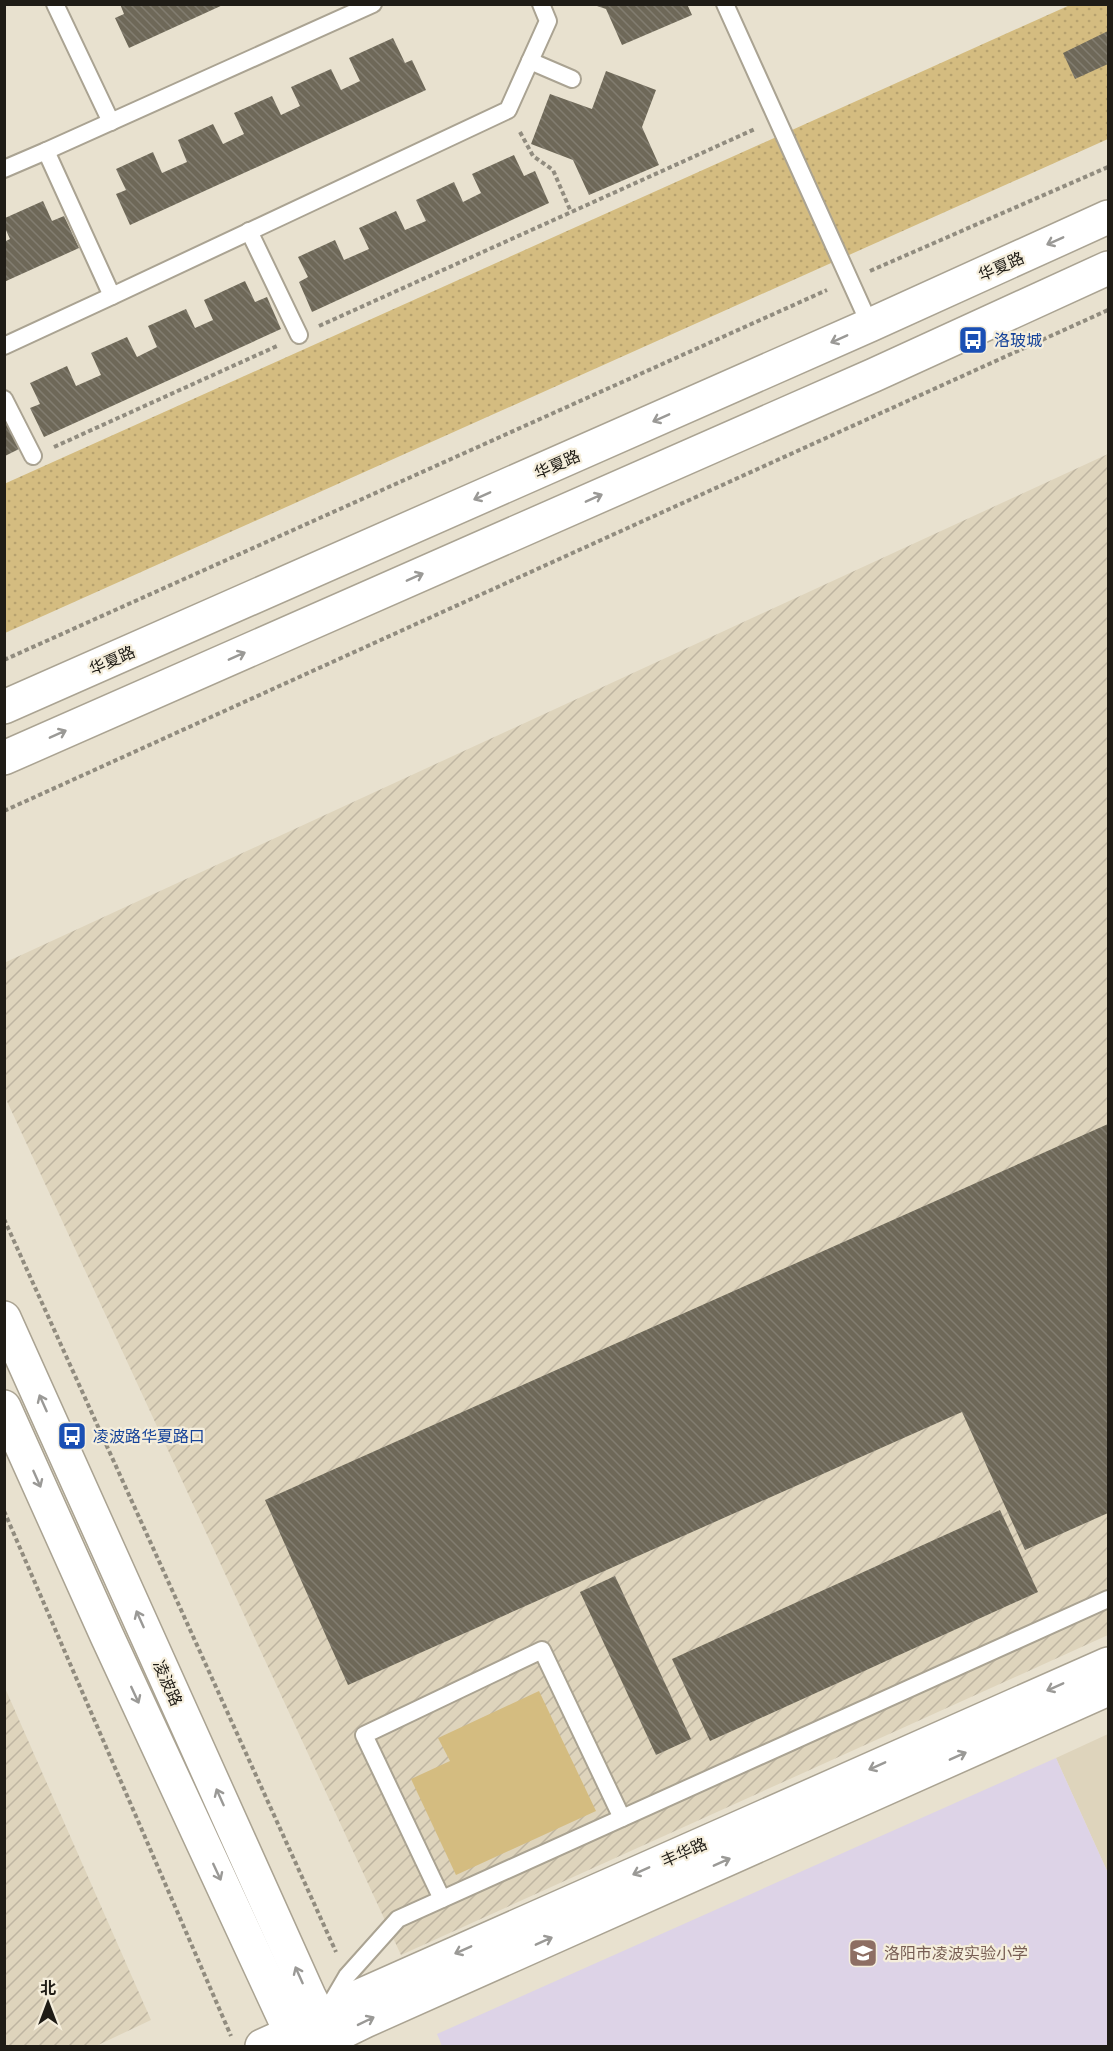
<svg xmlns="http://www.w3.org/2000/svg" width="1113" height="2051" font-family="Mulish,'Noto Sans SC',sans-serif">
<defs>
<pattern id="industrial-furrows" width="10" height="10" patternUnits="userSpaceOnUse" patternTransform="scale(1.5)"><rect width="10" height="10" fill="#ded4bc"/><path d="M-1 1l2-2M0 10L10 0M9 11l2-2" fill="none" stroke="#beb5a1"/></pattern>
<pattern id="park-dots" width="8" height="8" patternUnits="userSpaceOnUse" patternTransform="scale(1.5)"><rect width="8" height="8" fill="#d4bc80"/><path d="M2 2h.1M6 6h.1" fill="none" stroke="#b6a16e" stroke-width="1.8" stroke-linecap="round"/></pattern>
<pattern id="building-back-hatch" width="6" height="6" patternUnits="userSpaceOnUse" patternTransform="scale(1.5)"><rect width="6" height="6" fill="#6e6858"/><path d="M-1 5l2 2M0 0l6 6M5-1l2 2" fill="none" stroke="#827d70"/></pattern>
</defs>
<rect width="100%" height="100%" fill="#e8e1cf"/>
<path fill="#ded4bc" d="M1108,1734v139l-52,-115z"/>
<g fill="url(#industrial-furrows)">
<path d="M1108,454v1181l-707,320 -396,-858 -1,-134z"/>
<path d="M5,1688l146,332 -55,26h-91z"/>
</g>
<path fill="#ddd3e7" d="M1056,1758l52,115v173h-666l-5,-12z"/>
<path fill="#d4bc80" d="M539,1691l57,120 -140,64 -45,-96 39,-18 -12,-23z"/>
<path fill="url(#park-dots)" d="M1070,5h38v134l-1103,494 -1,-149z"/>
<g fill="url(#building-back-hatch)">
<path d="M120,4h105l-96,44 -14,-30 9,-4z"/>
<path d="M687,4l5,11 -70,30 -16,-36 -12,-4z"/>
<path d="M1108,31v33l-33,15 -12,-26z"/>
<path d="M393,38l12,25 7,-3 14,30 -296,135 -14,-31 10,-4 -10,-21 37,-17 9,21 25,-11 -9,-22 35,-16 10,20 21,-10 -10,-21 38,-17 9,19 19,-9 -9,-19 40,-18 10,21 19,-9 -11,-23z"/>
<path d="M606,71l50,19 -14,37 17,38 -70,30 -16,-35 -42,-16 19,-50 42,15z"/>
<path d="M514,155l10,21 11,-5 14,32 -237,109 -13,-30 9,-5 -10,-20 37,-17 9,20 25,-11 -10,-21 37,-17 9,19 21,-9 -10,-21 38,-18 9,20 18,-9 -9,-19z"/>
<path d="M43,201l9,20 12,-5 15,32 -75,34v-40l6,-3 -5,-11v-10z"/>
<path d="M245,281l10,21 12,-5 14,32 -237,108 -14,-29 10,-4 -10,-21 37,-17 9,20 25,-11 -10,-22 36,-16 10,20 20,-10 -9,-21 38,-17 9,19 18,-8 -9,-20z"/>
<path d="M5,417l16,31 -16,8z"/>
<path d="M1108,1124v389l-83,37 -63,-138 -614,273 -83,-185z"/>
<path d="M1000,1510l38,82 -328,149 -38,-82z"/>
<path d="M615,1576l76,163 -35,16 -76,-163z"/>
</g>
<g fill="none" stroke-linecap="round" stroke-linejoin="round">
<g stroke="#aaa392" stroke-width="20">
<g id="service">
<path d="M55,4l56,118"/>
<path d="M725,4l145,321"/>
<path d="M530,61l42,18"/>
<path d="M46,151l327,-147"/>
<path d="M4,169l42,-18 66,145 396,-186 40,-89 -7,-17"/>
<path d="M249,231l50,104"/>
<path d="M4,346l108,-50"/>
<path d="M4,399l29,57"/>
<path d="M442,1899l-78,-164 178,-85 80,168"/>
<path d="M330,2005l17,-29 51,-57 710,-320"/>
</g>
</g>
<g stroke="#aaa392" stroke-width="36">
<g id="tertiary">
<path d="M4,707l866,-382 238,-108"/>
<path d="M4,758l870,-383 234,-107"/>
<path d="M4,1318l305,678 22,43"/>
<path d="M4,1407l103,229 190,410"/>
<path d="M262,2046l60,-27 33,-21 753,-334"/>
<path d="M314,2046l51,-25 743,-332"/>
</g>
</g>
<g stroke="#918c7f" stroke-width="4" stroke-dasharray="4.5 3" stroke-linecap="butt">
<path d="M520,132l13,24 20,14 18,42"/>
<path d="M870,271l238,-104"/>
<path d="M319,326l436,-197"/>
<path d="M54,447l223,-101"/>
<path d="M4,660l823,-370"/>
<path d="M4,811l1104,-501"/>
<path d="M4,1219l332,733"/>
<path d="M4,1511l227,525"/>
</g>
<use href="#service" stroke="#fff" stroke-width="16"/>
<use href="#tertiary" stroke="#fff" stroke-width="33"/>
</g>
<defs><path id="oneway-shaft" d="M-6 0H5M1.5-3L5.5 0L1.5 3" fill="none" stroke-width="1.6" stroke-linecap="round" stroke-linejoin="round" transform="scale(1.5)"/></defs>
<g stroke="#9a9996">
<use href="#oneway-shaft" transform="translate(1055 241) rotate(156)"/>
<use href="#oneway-shaft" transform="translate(839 339) rotate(156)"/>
<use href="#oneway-shaft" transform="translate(661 418) rotate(156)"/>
<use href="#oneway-shaft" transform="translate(482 496) rotate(156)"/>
<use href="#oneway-shaft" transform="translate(594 498) rotate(-24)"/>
<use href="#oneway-shaft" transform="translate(415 577) rotate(-24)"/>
<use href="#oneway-shaft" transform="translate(237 656) rotate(-24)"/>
<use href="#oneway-shaft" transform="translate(58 734) rotate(-24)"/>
<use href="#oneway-shaft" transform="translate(43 1403) rotate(-114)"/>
<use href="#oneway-shaft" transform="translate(37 1479) rotate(66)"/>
<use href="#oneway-shaft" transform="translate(140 1619) rotate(-114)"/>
<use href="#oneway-shaft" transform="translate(1055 1687) rotate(156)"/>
<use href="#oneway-shaft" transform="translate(135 1695) rotate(65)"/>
<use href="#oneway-shaft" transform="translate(958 1756) rotate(-24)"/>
<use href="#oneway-shaft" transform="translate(877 1766) rotate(156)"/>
<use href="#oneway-shaft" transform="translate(220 1797) rotate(-114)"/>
<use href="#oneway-shaft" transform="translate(722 1862) rotate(-24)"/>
<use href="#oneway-shaft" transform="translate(641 1871) rotate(156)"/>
<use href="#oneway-shaft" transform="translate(217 1872) rotate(65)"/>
<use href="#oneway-shaft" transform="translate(544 1941) rotate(-24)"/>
<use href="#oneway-shaft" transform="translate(463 1950) rotate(156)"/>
<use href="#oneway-shaft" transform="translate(299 1975) rotate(-114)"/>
<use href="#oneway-shaft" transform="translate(366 2021) rotate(-26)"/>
</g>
<defs>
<g id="bus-square" transform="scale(1.5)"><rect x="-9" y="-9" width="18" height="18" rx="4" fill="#1a4fb4" stroke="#f5eedc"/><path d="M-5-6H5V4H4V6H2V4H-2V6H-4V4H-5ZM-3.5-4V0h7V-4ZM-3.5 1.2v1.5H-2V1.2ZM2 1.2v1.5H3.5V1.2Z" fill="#fff"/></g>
<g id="school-square" transform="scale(1.5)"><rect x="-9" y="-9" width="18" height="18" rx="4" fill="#8d6e63" stroke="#f5eedc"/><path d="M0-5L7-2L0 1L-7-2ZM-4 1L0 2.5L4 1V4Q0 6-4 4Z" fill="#fff"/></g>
</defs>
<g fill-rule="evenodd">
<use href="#bus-square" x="973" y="340"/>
<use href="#bus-square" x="72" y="1436"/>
<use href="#school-square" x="863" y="1953"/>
</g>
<g text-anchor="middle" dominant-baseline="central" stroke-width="4.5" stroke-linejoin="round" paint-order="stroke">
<g font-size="16" fill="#1f1c16" stroke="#f5eedc">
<text transform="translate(1001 266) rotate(-24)">华夏路</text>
<text transform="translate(557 464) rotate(-24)">华夏路</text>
<text transform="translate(112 660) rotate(-24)">华夏路</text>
<text transform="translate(168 1683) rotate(66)">凌波路</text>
<text transform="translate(684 1852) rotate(-24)">丰华路</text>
</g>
<g font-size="16" fill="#164399" stroke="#f5eedc" text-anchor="start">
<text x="994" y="340">洛玻城</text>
<text x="93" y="1436">凌波路华夏路口</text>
</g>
<g font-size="16" fill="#785e54" stroke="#f5eedc" text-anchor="start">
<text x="884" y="1953">洛阳市凌波实验小学</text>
</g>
</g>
<rect width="1113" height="2051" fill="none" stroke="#1f1c16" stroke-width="12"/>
<g transform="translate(48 2003)" stroke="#f5eedc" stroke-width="4.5" paint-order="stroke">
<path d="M0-4.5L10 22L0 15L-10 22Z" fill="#1f1c16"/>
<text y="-9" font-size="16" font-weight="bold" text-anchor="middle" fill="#1f1c16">北</text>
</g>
</svg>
